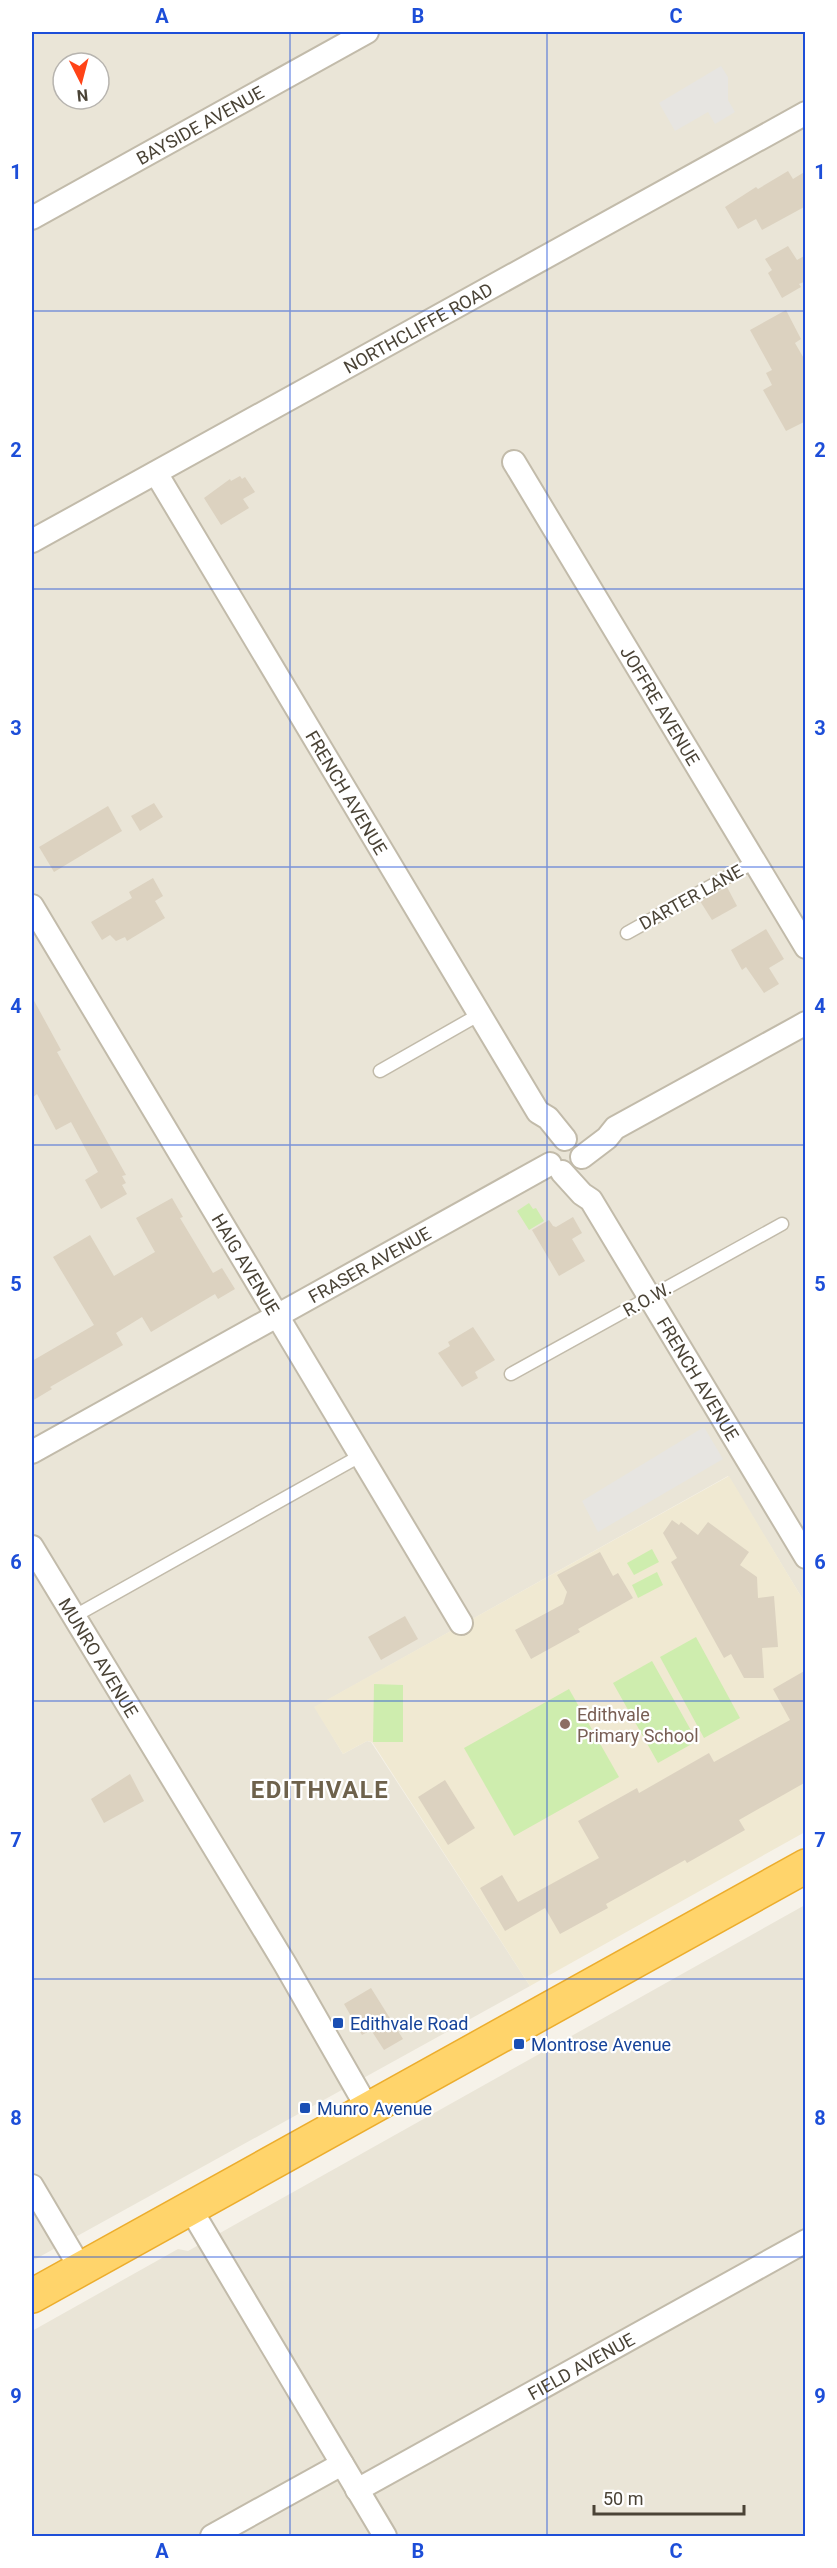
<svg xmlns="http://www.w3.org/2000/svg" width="837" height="2568" font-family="Roboto,sans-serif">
<rect width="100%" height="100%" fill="#f6f2e9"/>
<g fill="#eae5d7" fill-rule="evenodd">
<path d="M32,32h773v1571l-77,-127 -413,231 28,47 24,-13 4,1 159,244 -498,275zM63,63h36v36h-36z"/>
<path d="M805,1905v631h-773v-205l146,-82 10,2z"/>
</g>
<path fill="#f0e9d2" d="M729,1476l76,127v229l-275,154 -158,-244 -5,-1 -24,13 -29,-47z"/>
<g fill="#ceedae">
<path d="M529,1203l4,6 3,-1 8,13 -15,9 -12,-19z"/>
<path d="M652,1549l7,13 -25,13 -7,-12z"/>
<path d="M657,1572l6,13 -25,13 -6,-13z"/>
<path d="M696,1637l44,81 -36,20 -44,-81z"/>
<path d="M652,1661l45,80 -39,22 -45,-80z"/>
<path d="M374,1684l29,1v57h-30z"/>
<path d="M569,1689l50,88 -105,59 -50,-88z"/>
</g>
<g fill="#e7e5e1">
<path d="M721,66l7,11v23l7,12 -20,12 -7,-12 -33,19 -16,-28z"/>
<path d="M704,1427l19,32 -125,73 -16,-31z"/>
</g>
<g fill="#dcd2c0">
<path d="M788,171l5,8 13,-8v35l-44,24 -6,-11 -18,10 -13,-22 31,-20 2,2z"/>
<path d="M788,246l9,14 9,-5v26l-7,3 2,3 -19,11 -14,-25 4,-3 -7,-11z"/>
<path d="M786,310l15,29 -6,4 11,19v59l-20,10 -23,-41 9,-5 -6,-12 6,-3 -22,-40z"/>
<path d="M240,476l2,3 3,-2 10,15 -12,7 6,9 -28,17 -17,-27 26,-19 1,2z"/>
<path d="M154,803l9,14 -23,14 -9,-15z"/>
<path d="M108,806l14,25 -68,41 -15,-25z"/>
<path d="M153,878l10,18 -8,5 10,17 -38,23 -2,-4 -9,4 -6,-6 -8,5 -11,-18 41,-24 -3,-6z"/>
<path d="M727,887l10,19 -25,14 -12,-19z"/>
<path d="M766,929l18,30 -15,9 10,16 -15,9 -18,-26 -4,3 -11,-20z"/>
<path d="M32,997l29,53 -4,2 69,123 -4,1 4,7 -4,2 5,9 -26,15 -16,-29 13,-8 -27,-50 -15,8 -19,-36 -5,4z"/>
<path d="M172,1198l11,19 -3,1 33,55 9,-5 13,21 -17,10 -3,-5 -64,38 -9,-15 -26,16 7,12 -73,42 2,2 -20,12v-40l62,-36 -41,-68 37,-22 24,41 41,-24 -19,-34z"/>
<path d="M573,1217l9,16 -10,6 13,22 -26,15 -27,-46 17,-10 4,6 3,1z"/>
<path d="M473,1327l22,33 -20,12 3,6 -16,9 -24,-34 12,-7 -2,-4z"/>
<path d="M672,1520l7,5 2,-3 17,13 10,-13 41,30 -9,13 17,12 1,21 16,-2 4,51 -16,1 2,30h-20l-13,-24 -7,4 -53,-96 6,-4 -14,-25z"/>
<path d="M600,1552l13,24 5,-3 15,25 -55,31 2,3 -49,27 -16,-29 48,-26 4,-12 -10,-17z"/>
<path d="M405,1616l13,23 -37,21 -13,-23z"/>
<path d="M806,1670v112l-67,38 6,10 -58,33 -2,-3 -79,44 2,4 -48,26 -15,-26 -40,23 -25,-43 22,-13 16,27 81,-44 -21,-37 59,-33 2,5 70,-40 5,9 76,-42 -17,-31z"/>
<path d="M130,1774l14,27 -40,22 -13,-24z"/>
<path d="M445,1780l30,48 -27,17 -30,-48z"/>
<path d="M371,1988l32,51 -19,11 -13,-20 -9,5 -18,-31z"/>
</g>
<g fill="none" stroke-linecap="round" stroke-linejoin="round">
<g stroke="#c2bbaa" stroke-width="15">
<g id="lane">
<path d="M627,933l127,-71"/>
<path d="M380,1071l100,-57"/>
<path d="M511,1374l271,-150"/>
<path d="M73,1617l287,-161"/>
</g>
</g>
<g stroke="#c2bbaa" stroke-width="26">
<g id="street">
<path id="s1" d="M32,218l335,-186"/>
<path id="s2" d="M514,462l292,485"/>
<path id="s3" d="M156,473l382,639 10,6 17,21"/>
<path id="s4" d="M32,541l774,-428"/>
<path id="s5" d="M32,906l429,717"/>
<path d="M582,1157l25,-19 8,-10 191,-105"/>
<path id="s6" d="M562,1172l20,22 9,6 215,357"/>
<path id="s7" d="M32,1452l518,-288"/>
<path id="s8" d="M32,1547l253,417 83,145"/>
<path d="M32,2186l49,83"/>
<path d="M190,2208l195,328"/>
<path id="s9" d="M357,2490l449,-249"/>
<path d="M212,2536l130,-72"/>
</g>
</g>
<g stroke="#ecad2d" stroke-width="36">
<path id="highway" d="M32,2296l774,-430"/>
</g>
<use href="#lane" stroke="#fff" stroke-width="12"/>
<use href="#street" stroke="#fff" stroke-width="22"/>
<use href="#highway" stroke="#ffd46b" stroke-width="33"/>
</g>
<path fill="none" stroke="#1d4ed8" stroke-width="1.5" stroke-opacity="0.55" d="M290,32v2504M547,32v2504M32,311h774M32,589h774M32,867h774M32,1145h774M32,1423h774M32,1701h774M32,1979h774M32,2257h774"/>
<circle fill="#8d6e63" stroke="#fff" stroke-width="2" cx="565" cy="1724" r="6"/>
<g fill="#1a4fb4" stroke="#fff" stroke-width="2">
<rect x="332" y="2017" width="12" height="12" rx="3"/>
<rect x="513" y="2038" width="12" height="12" rx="3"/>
<rect x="299" y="2102" width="12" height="12" rx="3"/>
</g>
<g text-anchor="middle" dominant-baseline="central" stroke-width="4.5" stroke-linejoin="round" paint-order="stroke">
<g font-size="18" fill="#4a4336" stroke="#fff">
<text stroke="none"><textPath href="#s1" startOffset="192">BAYSIDE AVENUE</textPath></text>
<text stroke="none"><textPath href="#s4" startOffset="441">NORTHCLIFFE ROAD</textPath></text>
<text stroke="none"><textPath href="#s2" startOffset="284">JOFFRE AVENUE</textPath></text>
<text stroke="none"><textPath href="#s3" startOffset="372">FRENCH AVENUE</textPath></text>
<text transform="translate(691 897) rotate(-29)">DARTER LANE</text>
<text stroke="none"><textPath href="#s5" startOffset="417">HAIG AVENUE</textPath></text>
<text stroke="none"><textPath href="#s7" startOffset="386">FRASER AVENUE</textPath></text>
<text transform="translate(647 1299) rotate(-29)">R.O.W.</text>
<text stroke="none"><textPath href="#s6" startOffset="249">FRENCH AVENUE</textPath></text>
<text stroke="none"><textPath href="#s8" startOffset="129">MUNRO AVENUE</textPath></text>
<text stroke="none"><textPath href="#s9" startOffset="256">FIELD AVENUE</textPath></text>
</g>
<g font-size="18" fill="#785e54" stroke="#fff" text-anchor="start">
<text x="577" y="1714">Edithvale<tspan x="577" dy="21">Primary School</tspan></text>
</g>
<g font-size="18" fill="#164399" stroke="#fff" text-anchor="start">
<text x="350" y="2023">Edithvale Road</text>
<text x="531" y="2044">Montrose Avenue</text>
<text x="317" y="2108">Munro Avenue</text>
</g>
<g font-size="24" font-weight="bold" letter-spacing="1.5" fill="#6e624c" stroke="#fff">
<text x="320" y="1790">EDITHVALE</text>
</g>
</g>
<rect width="837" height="2568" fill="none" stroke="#ffffff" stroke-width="66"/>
<g transform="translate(81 81) rotate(174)"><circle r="28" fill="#ffffff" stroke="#b7b4af" stroke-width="1.5"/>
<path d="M0-4.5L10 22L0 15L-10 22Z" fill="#ff4317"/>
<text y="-9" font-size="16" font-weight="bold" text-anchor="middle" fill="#4a4336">N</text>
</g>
<path d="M594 2505v9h150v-9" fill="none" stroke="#4a4336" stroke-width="3"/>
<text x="603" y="2505" font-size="18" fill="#4a4336" stroke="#ffffff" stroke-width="4.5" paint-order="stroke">50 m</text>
<rect x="33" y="33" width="771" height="2502" fill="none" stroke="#1d4ed8" stroke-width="2"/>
<g font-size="20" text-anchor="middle" font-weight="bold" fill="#1d4ed8">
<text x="162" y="23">A</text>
<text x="418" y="23">B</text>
<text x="676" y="23">C</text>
<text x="16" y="179">1</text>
<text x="820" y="179">1</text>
<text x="16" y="457">2</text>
<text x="820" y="457">2</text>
<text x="16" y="735">3</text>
<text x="820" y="735">3</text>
<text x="16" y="1013">4</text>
<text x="820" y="1013">4</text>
<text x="16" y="1291">5</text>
<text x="820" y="1291">5</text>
<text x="16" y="1569">6</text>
<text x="820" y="1569">6</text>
<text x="16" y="1847">7</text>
<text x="820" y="1847">7</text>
<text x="16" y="2125">8</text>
<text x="820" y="2125">8</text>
<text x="16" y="2403">9</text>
<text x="820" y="2403">9</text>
<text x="162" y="2558">A</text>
<text x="418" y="2558">B</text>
<text x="676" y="2558">C</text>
</g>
</svg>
